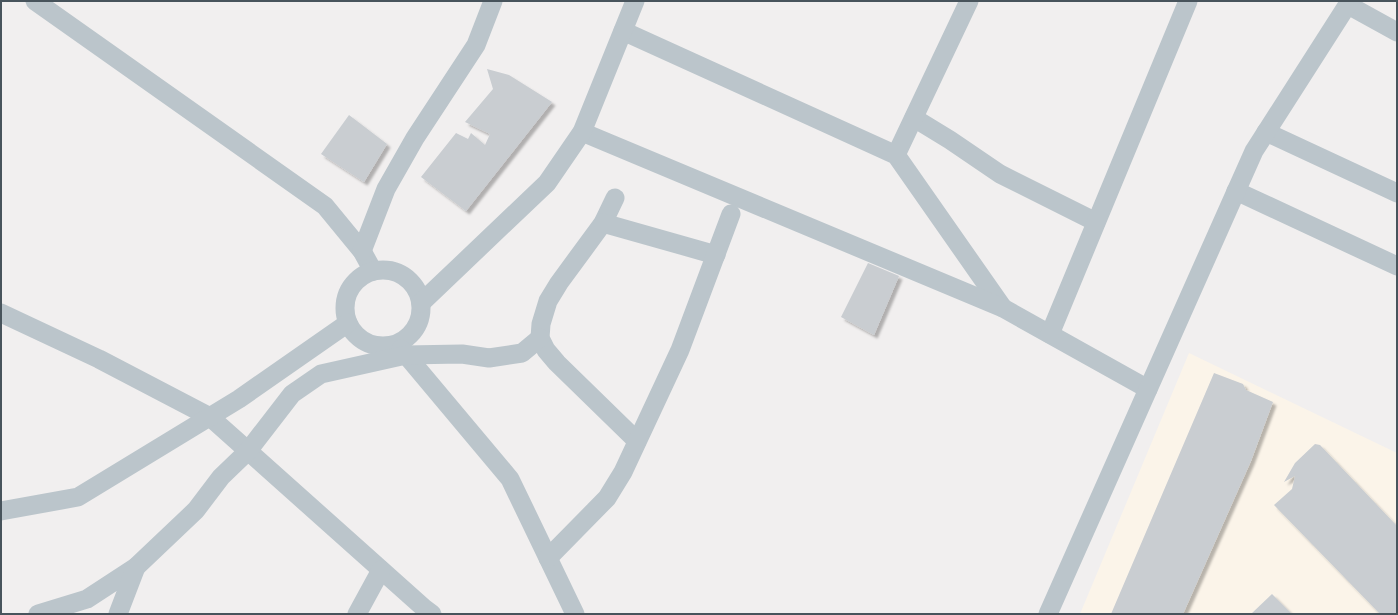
<svg xmlns="http://www.w3.org/2000/svg" width="1398" height="615" font-family="Commissioner,sans-serif">
<defs>
<filter id="shadow"><feDropShadow dx="3.5" dy="3.5" stdDeviation="1" flood-color="#0004"/></filter>
</defs>
<rect width="100%" height="100%" fill="#f1efef"/>
<path fill="#fbf4e9" d="M1189,353l208,100v161h-317z"/>
<g fill="#c9cdd1" filter="url(#shadow)">
<path d="M487,69l22,6 43,27 -86,109 -45,-34 35,-44 12,6 3,-6 14,12 5,-11 -25,-12 28,-33z"/>
<path d="M349,115l38,29 -23,38 -43,-28z"/>
<path d="M868,263l31,13 -25,59 -33,-18z"/>
<path d="M1214,373l29,11 3,6 27,12 -22,59 -68,153h-72z"/>
<path d="M1315,444l5,1 77,81v88h-17l-106,-109 18,-16 3,-13 -11,6 11,-19z"/>
<path d="M1272,594l20,20h-41z"/>
</g>
<g fill="none" stroke-linecap="round" stroke-linejoin="round">
<g stroke="#bbc5cb" stroke-width="19">
<path d="M35,1l290,205 37,45 11,20"/>
<path d="M1348,5l49,27"/>
<path d="M623,31l273,124 107,153"/>
<path d="M914,118l36,22 50,34 96,48"/>
<path d="M582,132l421,176 145,81"/>
<path d="M1266,132l131,61"/>
<path d="M896,155l73,-154"/>
<path d="M1236,191l161,75"/>
<path d="M615,198l-12,25 -44,60 -11,18 -7,23 -1,14 6,12 11,13 80,78"/>
<path d="M603,223l113,32"/>
<path d="M362,251l24,-62 29,-51 61,-93 17,-44"/>
<circle cx="383" cy="308" r="38"/>
<path d="M421,303l126,-120 35,-51 53,-131"/>
<path d="M1,313l98,46 111,58 214,191 8,6"/>
<path d="M1050,334l138,-333"/>
<path d="M401,349l109,130 65,135"/>
<path d="M1,511l77,-14 161,-98 109,-76"/>
<path d="M548,558l59,-60 16,-26 57,-122 51,-136"/>
<path d="M38,614l49,-15 49,-32 60,-57 25,-33 27,-26 44,-57 29,-20 85,-19 56,-1 27,4 33,-5 18,-15"/>
<path d="M118,614l18,-47"/>
<path d="M357,614l24,-44"/>
<path d="M1048,614l206,-463 96,-150"/>
</g>
</g>
<rect width="1398" height="615" fill="none" stroke="#48545c" stroke-width="4"/>
</svg>
